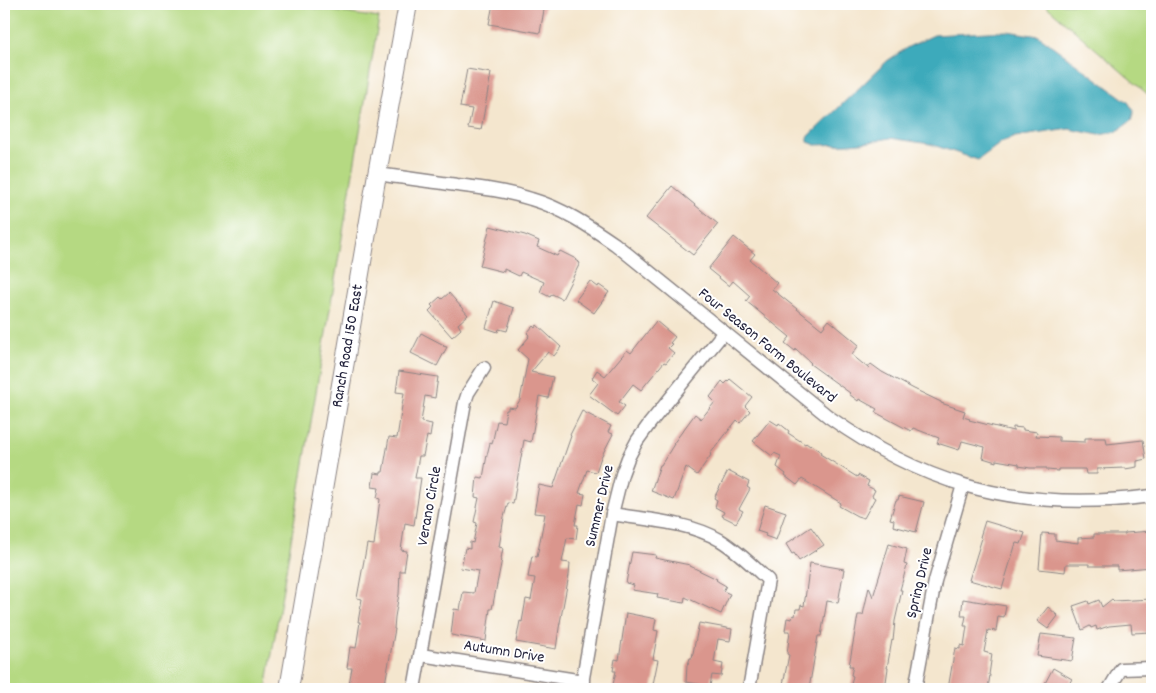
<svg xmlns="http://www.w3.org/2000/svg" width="1156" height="693" font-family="Dekko,sans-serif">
<rect width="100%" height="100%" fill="#fff"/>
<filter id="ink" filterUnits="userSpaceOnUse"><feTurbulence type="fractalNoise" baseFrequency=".02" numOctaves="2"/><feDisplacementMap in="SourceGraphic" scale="10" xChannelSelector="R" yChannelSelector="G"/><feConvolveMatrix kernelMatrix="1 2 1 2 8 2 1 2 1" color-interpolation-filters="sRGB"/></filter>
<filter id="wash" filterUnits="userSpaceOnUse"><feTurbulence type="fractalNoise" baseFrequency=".0096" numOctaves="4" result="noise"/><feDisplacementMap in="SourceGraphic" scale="20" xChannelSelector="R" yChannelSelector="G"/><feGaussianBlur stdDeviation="1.12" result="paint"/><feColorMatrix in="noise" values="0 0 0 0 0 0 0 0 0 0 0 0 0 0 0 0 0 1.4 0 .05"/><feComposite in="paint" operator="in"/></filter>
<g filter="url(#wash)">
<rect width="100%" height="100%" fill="#f4e6ce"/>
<g fill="#b5d982" stroke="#6c7e5e">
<path d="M4,4h281l94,14 -113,671h-262z"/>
<path d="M1044,4h108v94z"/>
</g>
<path fill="#3caabb" stroke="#2f667b" d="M1007,31l32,5 89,66 6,9 -3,10 -15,11 -17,3 -30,-6 -54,8 -13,5 -24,18 -48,-16 -40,-6 -20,4 -21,2 -33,1 -8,-3v-5l79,-76 21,-14 26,-12z"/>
<g id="blocks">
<g fill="#da968d">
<path d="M493,4h52l-5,29 -51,-9z"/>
<path d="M467,69l24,4 -10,57 -13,-2 4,-19 -12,-2z"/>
<path d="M672,186l46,38 -25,31 -47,-37z"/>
<path d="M490,226l35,9 14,6 -2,6 20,9 3,-5 16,8 -1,1 5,3 -18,36 -10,-5 -2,3 -10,-5 4,-10 -23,-10 -2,4 -15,-7v3l-24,-6z"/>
<path d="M734,237l21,17 -5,6 27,23 -5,6 50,40 7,-9 30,25 -7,10 16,13 3,-4 11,8 32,17 27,13v1l24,8 -2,6 7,2 -1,1 44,11v-4l10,1v2l14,2 -1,4 23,1v4l26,1v-4h21l1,6 36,-4 3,19 -9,2v6l-12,2v-1l-28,1v5h-11l-1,-5h-27v2l-11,-1v-2h-17l-11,-2v-2l-23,-4v2l-13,-4 2,-11 -23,-6 -3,9 -22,-7 2,-5 -26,-10 -2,3 -10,-5 -26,-14 2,-3 -18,-10 -1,2 -9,-7 1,-1 -40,-29 1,-1 -15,-14 -1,2 -10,-8 5,-6 -44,-36 4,-5 -17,-15 -4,5 -21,-17z"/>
<path d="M590,281l8,6 1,-2 10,7 -15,21 -18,-13z"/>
<path d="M449,293l19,22 -10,9 3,5 -9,8 -23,-26 4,-4 -2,-2 9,-8 2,2z"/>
<path d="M494,301l20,7 -7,23 -8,-2 -1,3 -12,-4z"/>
<path d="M656,321l19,16 -5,6 2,1 -4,4 6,5 -8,10 -2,-1 -23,28 -8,-6 -14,18 6,4 -8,10 -28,-21 9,-12 -6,-5 5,-8 8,6 22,-26 4,3z"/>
<path d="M537,325l24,22 -7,9 -6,-4 -17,20 22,5 -5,21 -9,-2 -8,46 -7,-2 -11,64 -5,-1 -4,14 -5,30 4,1 -2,11h1l-10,50h-2l-4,32 -35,-6 3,-26 6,1 3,-18 11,1 4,-22 -17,-3 4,-20 5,1v-7l3,1 4,-20 -3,-1 5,-24 -4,-1 2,-20 6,1 4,-23 3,-12 2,1 5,-23 7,1 2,-12h2v-3l7,1 5,-8 8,-41 -10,-9 11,-13h-1l1,-2 -2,-2 6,-7 2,2z"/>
<path d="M421,333l23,12 -1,1 4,1 -10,19 -26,-13z"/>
<path d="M399,371l39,6 -3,21 -10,-2 -4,26 11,2 -2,13 -3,-1 -4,20h-4l-4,22h6l-7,47 -9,-2 -4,27 6,1 -3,20h-4l-1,23 -4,23 -1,12h1l-11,60h-36l4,-21h-5l3,-21 6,1 4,-26h-2l4,-23 -5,-1 10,-54 7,1 6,-46 -3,-1 2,-10 -7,-1 2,-14 7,1v-2h2l6,-35 8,1 7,-45 -8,-1z"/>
<path d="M730,379l22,18 -7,9 5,5 -10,12 -3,-3 -27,34 1,1 -14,20 -11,-8 -12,33 -23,-9 9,-26h1l13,-21h-1l22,-30 6,5 14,-17 -5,-5 12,-16 3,3z"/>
<path d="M582,411l29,15 -3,6 5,2 -12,23 -5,15 -9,-2 -8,23 6,1 -2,11 -4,-1 -4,21h3l-2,14 -9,-1 -5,24 8,1 -1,12 -10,53 -3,21 -40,-7 4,-21 2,1 4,-23 5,1 4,-22 -7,-1 4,-21 5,1 8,-43 -11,-1 5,-28 14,3 18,-52 -1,-1z"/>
<path d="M770,420l8,5 1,-2 10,8 -1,2 17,11 1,-1 4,3 1,-1 10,7 -1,2 37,23 1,-2 11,6 -2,5 8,4 -3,6 3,2 -11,20 -7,-2 -18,-10 2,-3 -39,-24 -5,6 -12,-9 1,-2 -9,-7 4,-11 -7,-3 -2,3 -19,-15z"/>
<path d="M728,471l21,11 -2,5 3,2 -11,20 4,2 -7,12 -14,-7 2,-4 -9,-5 2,-7 -3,-2z"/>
<path d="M899,496l25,6 -8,30 -23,-6 1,-6 -4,-1 6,-19h2z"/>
<path d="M765,505l21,7 -10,28 -11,-4 1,-2 -9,-3z"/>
<path d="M985,521l40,12 -4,11 -5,-1 -14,46 -33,-9 13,-42 -2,-1z"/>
<path d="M811,527l13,18 -25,16 -5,-8 -2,1 -6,-10z"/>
<path d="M1152,531v36l-35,3v-4h-28v-2h-23l-1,8 -26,-3 3,-36 13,1v6l23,3v-5l16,-1v-3h31v-1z"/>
<path d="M889,544l18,5 -3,15 3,1 -7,25h2l-7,31 -2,20 -1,-1 -5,28h1l-3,21h-35l3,-13 -2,-1 2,-9h-4l9,-51h5l6,-28 4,10z"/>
<path d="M632,552l24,3 -1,3 35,7v1l27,13 -1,1 3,2 7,4 -3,5 7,3 -9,20 -36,-17 -1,6 -27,-5 1,-4 -26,-4 2,-5 -8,-2z"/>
<path d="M810,563l34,6 -6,34 -11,-2 -6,35h-3l-9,53h-27l7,-34 -2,-1 3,-23h-5l2,-13 5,1 1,-4 2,1 1,-7h4l1,-4 3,1z"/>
<path d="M963,599l43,7 -2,11 -6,-1 -2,15 -8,-1 -4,22 8,2 -3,21h1l-2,14h-40l7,-41 5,1v-4l4,1 3,-20h-3l2,-10h-5z"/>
<path d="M1112,599l2,2 38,-2v33l-20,1 -1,-9 -22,2 -12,4 -1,-4 -5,2 -1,-2 -8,4 -9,-24 15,-5 1,3 10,-4 3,7z"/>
<path d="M1048,607l10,9 -10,13 -11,-8z"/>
<path d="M626,613l30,6 -2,11 4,1 -5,28 5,1 -6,29h-40l4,-18h-3l2,-12 4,1z"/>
<path d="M699,623l33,6 -2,12 -12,-2 -4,23 9,2 -2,12 -9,-1 -2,11 -24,-4 1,-17h1l2,-7h2z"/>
<path d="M1041,634l35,4 -4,23 -35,-5z"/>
<path d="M1053,668l19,11 -6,10h-24z"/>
</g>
</g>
</g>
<g filter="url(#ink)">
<use href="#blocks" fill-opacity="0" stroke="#8b8484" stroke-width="1"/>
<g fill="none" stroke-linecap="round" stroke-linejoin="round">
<g stroke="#8b8484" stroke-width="15">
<g id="minor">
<path d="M377,174c27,4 53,7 80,11 25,3 50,6 74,14 31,9 58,27 84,45l214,173c41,29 86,54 135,68 61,18 126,19 188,11"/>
<path d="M612,514c36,6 77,8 108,26 18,11 33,26 48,40l-19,109"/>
<path d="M421,655l162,26"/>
<path d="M414,689l51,-287 3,-9 16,-25"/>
<path d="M581,689l31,-175 10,-40 6,-16 9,-17 13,-18 74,-91"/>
<path d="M915,689l20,-108 28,-96"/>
<path d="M1109,689l12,-20 31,-1"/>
</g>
</g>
<g stroke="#8b8484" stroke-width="20">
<g id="secondary">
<path id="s1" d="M289,689l88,-515 31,-170"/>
</g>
</g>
<use href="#minor" stroke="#fff" stroke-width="12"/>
<use href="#secondary" stroke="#fff" stroke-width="18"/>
</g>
</g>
<g text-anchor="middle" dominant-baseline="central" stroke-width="4" stroke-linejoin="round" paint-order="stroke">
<g font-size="16" fill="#22223b" stroke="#fff">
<text stroke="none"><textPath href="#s1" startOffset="348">Ranch Road 150 East</textPath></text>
<text transform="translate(767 346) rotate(39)">Four Season Farm Boulevard</text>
<text transform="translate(430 506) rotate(-80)">Verano Circle</text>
<text transform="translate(600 506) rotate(-77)">Summer Drive</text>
<text transform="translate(920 583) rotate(-77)">Spring Drive</text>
<text transform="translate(504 652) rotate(9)">Autumn Drive</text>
</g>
</g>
<rect width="1156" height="693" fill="none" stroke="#fff" stroke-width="20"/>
</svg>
